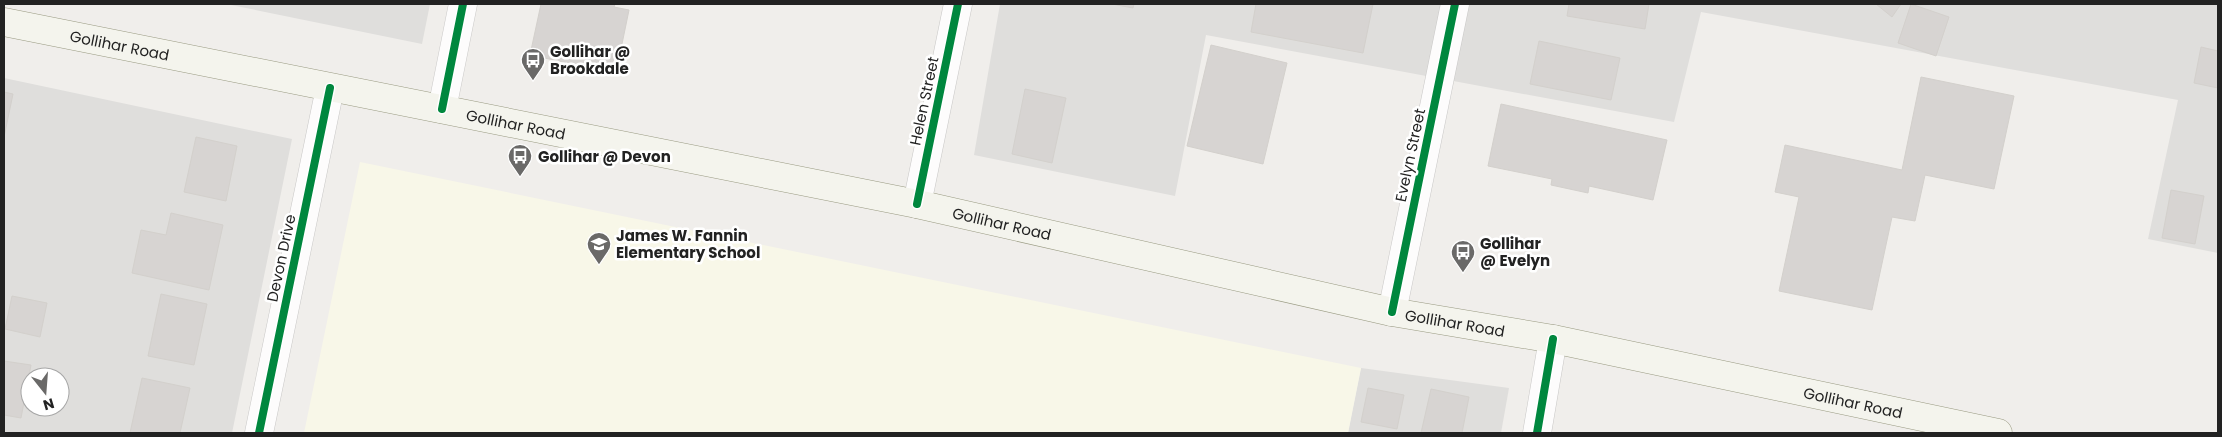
<svg xmlns="http://www.w3.org/2000/svg" width="2222" height="437" font-family="Poppins,sans-serif">
<rect width="100%" height="100%" fill="#f0eeeb"/>
<g fill="#dfdedc" fill-rule="evenodd">
<path d="M226,4h204l-8,40z"/>
<path d="M1000,4h1218v249l-70,-14 30,-139 -477,-88 -27,110 -468,-87 -31,161 -201,-41z"/>
<path d="M4,78l288,61 -60,294h-228zM30,377h30v30h-30z"/>
<path d="M1361,368l148,20 -8,45h-153z"/>
</g>
<path fill="#f8f7e8" d="M360,162l1001,206 -13,65h-1044z"/>
<g fill="#d7d4d2" stroke="#d3d0cc">
<path d="M541,4h74l-1,3 15,3 -13,63 -86,-18z"/>
<path d="M1112,4h22l-1,4z"/>
<path d="M1256,4h117l-10,49 -112,-21z"/>
<path d="M1569,4h80l-4,25 -78,-13z"/>
<path d="M1876,4h25l-9,13z"/>
<path d="M1911,4l38,13 -13,39 -38,-13z"/>
<path d="M1539,41l81,17 -9,42 -81,-16z"/>
<path d="M1211,45l76,18 -24,101 -76,-18z"/>
<path d="M2201,47l17,4v37l-24,-5z"/>
<path d="M1921,77l93,19 -20,93 -69,-14 -10,46 -23,-4 -20,93 -93,-19 20,-94 -24,-5 10,-47 117,25z"/>
<path d="M1025,89l41,9 -14,65 -40,-9z"/>
<path d="M4,92l9,2 -9,43z"/>
<path d="M1501,104l166,36 -14,60 -64,-14 -1,7 -37,-8 1,-6 -64,-13z"/>
<path d="M196,137l41,9 -11,55 -42,-9z"/>
<path d="M2171,190l33,6 -9,48 -33,-6z"/>
<path d="M171,213l52,12 -14,65 -77,-17 9,-43 25,5z"/>
<path d="M161,294l46,10 -13,61 -46,-9z"/>
<path d="M12,296l35,7 -7,34 -35,-8z"/>
<path d="M4,361l27,4 -10,53 -17,-3z"/>
<path d="M142,378l48,10 -10,45h-50z"/>
<path d="M1368,388l36,7 -7,34 -36,-7z"/>
<path d="M1431,389l38,8 -7,36h-41z"/>
</g>
<g fill="none" stroke-linecap="round" stroke-linejoin="round">
<g stroke="#c9c8c7" stroke-width="29">
<g id="minor">
<path d="M442,109l21,-105"/>
<path d="M917,204l41,-200"/>
<path d="M1392,312l63,-308"/>
<path d="M259,433l71,-345"/>
<path d="M1537,433l16,-94"/>
</g>
</g>
<g stroke="#999a82" stroke-width="29">
<g id="secondary">
<path id="s1" d="M4,22l913,182 475,108 161,27 445,94"/>
</g>
</g>
<use href="#minor" stroke="#fdfcfc" stroke-width="28"/>
<use href="#secondary" stroke="#f4f4ed" stroke-width="28"/>
<g stroke="#fff" stroke-width="11">
<g id="cycleway">
<path d="M442,109l21,-105"/>
<path d="M917,204l41,-200"/>
<path d="M1392,312l63,-308"/>
<path d="M259,433l71,-345"/>
<path d="M1537,433l16,-94"/>
</g>
</g>
<use href="#cycleway" stroke="#00873e" stroke-width="8"/>
</g>
<defs>
<g id="bus-pin" transform="scale(1.25)"><path d="M0 17L-7.5 6A9.5 9.5 0 1 1 7.5 6Z" fill="#6a6968" stroke="#fff"/><path d="M-5-6H5V4H4V6H2V4H-2V6H-4V4H-5ZM-3.5-4V0h7V-4ZM-3.5 1.2v1.5H-2V1.2ZM2 1.2v1.5H3.5V1.2Z" fill="#fff"/></g>
<g id="school-pin" transform="scale(1.25)"><path d="M0 17L-7.5 6A9.5 9.5 0 1 1 7.5 6Z" fill="#6a6968" stroke="#fff"/><path d="M0-5L7-2L0 1L-7-2ZM-4 1L0 2.5L4 1V4Q0 6-4 4Z" fill="#fff"/></g>
</defs>
<g fill-rule="evenodd">
<use href="#bus-pin" x="533" y="60"/>
<use href="#bus-pin" x="520" y="156"/>
<use href="#school-pin" x="599" y="244"/>
<use href="#bus-pin" x="1463" y="252"/>
</g>
<g text-anchor="middle" dominant-baseline="central" stroke-width="5" stroke-linejoin="round" paint-order="stroke">
<g font-size="15" fill="#222" stroke="#fff">
<text stroke="none"><textPath href="#s1" startOffset="118">Gollihar Road</textPath></text>
<text transform="translate(924 101) rotate(-78)">Helen Street</text>
<text stroke="none"><textPath href="#s1" startOffset="522">Gollihar Road</textPath></text>
<text transform="translate(1410 155) rotate(-78)">Evelyn Street</text>
<text stroke="none"><textPath href="#s1" startOffset="1018">Gollihar Road</textPath></text>
<text transform="translate(281 258) rotate(-78)">Devon Drive</text>
<text stroke="none"><textPath href="#s1" startOffset="1482">Gollihar Road</textPath></text>
<text stroke="none"><textPath href="#s1" startOffset="1888">Gollihar Road</textPath></text>
</g>
<g font-size="15" font-weight="bold" fill="#222" stroke="#fff" text-anchor="start">
<text x="550" y="51">Gollihar @<tspan x="550" dy="17">Brookdale</tspan></text>
<text x="538" y="156">Gollihar @ Devon</text>
<text x="616" y="235">James W. Fannin<tspan x="616" dy="17">Elementary School</tspan></text>
<text x="1480" y="243">Gollihar<tspan x="1480" dy="17">@ Evelyn</tspan></text>
</g>
</g>
<rect width="2222" height="437" fill="none" stroke="#222222" stroke-width="10"/>
<g transform="translate(45 392) rotate(163)"><circle r="24" fill="#ffffff" stroke="#a7a7a7"/>
<path d="M0-4L9 19L0 12L-9 19Z" fill="#6a6968"/>
<text y="-8" font-size="14" font-weight="bold" text-anchor="middle" fill="#222222">N</text>
</g>
</svg>
